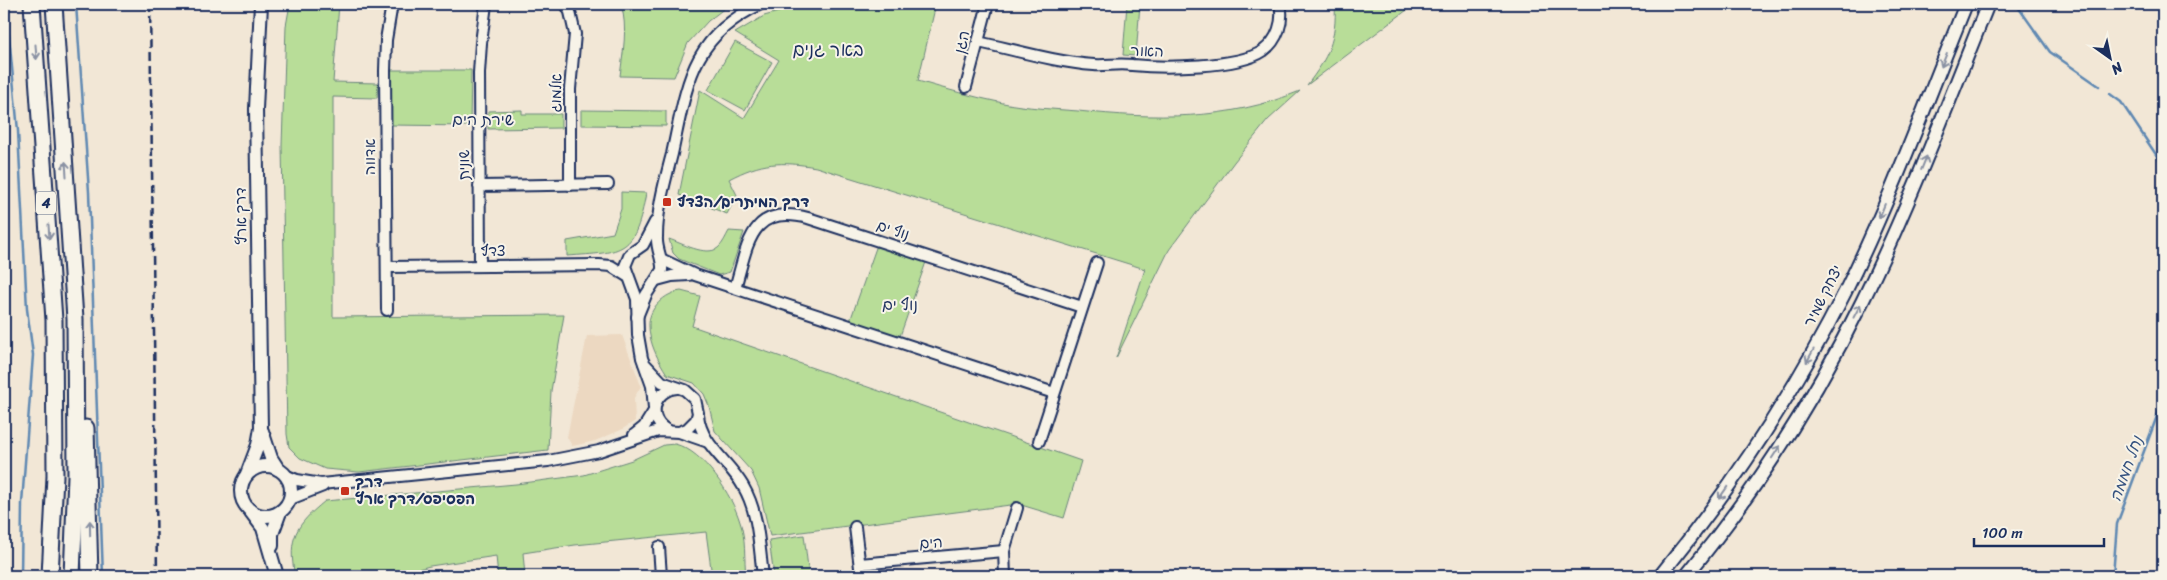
<svg xmlns="http://www.w3.org/2000/svg" width="2167" height="580" font-family="Sriracha,'Playpen Sans Hebrew',sans-serif">
<rect width="100%" height="100%" fill="#f2e7d6"/>
<filter id="ink" filterUnits="userSpaceOnUse"><feTurbulence type="fractalNoise" baseFrequency=".02" numOctaves="2"/><feDisplacementMap in="SourceGraphic" scale="10" xChannelSelector="R" yChannelSelector="G"/><feConvolveMatrix kernelMatrix="1 2 1 2 8 2 1 2 1" color-interpolation-filters="sRGB"/></filter>
<g filter="url(#ink)">
<path fill="#ecd8c1" d="M622,335l19,51 -7,12 1,23 -14,9 -26,11 -23,5 -5,-9 20,-101z"/>
<g fill="#b8dd98" stroke="#6a867b">
<path d="M290,4h49l-6,78 45,1 -1,15 -44,-1v220l231,-2 -13,76 -3,59 -189,22 -34,-3 -25,-11 -11,-11 -2,-13 -5,-289 4,-119z"/>
<path d="M621,4h109l-22,17 -20,22 -14,34 -54,-1c3,-24 8,-48 1,-72z"/>
<path d="M808,4h128l-18,77c27,8 56,16 85,22 24,5 50,6 75,8 76,8 150,10 222,-20l-32,29 -34,42 -65,88 -53,108 29,-89 -329,-102c-35,-6 -55,-5 -87,12l8,16 -10,19 -48,-19 21,-105 44,28 35,-58 -44,-27 29,-17z"/>
<path d="M1127,4h13l-4,52 -13,-1z"/>
<path d="M1335,4h80l-108,81c21,-27 30,-46 28,-81z"/>
<path d="M735,42l37,20 -27,48 -37,-20z"/>
<path d="M390,70h81l-1,56 -80,-1z"/>
<path d="M522,110v4h39v14l-73,1v-18z"/>
<path d="M581,110l85,1v15l-85,-1z"/>
<path d="M621,192l25,1c-11,61 -21,59 -79,63v-15l46,-8 8,-24z"/>
<path d="M729,231l15,1 -14,40 -11,3 -40,-16 -6,-6 -4,-14c12,4 37,18 49,9 5,-4 8,-12 11,-17z"/>
<path d="M877,245l49,17 -27,77 -49,-18z"/>
<path d="M681,291l19,5 -8,30 389,135 -17,57 -46,-14 -248,32 -11,-48 -8,-17 -36,-40 -6,-25 -5,-12 -10,-11 -27,-9c-9,-14 -18,-31 -18,-48 -1,-18 16,-33 32,-35z"/>
<path d="M675,444c29,7 57,51 65,78 6,16 4,37 6,54h-34l-6,-44 -131,13 -52,8 2,23h-27l-2,-20 -66,10 -40,10h-95c-8,-38 1,-51 30,-75l191,-17 68,-9 48,-15 32,-15z"/>
<path d="M804,535l5,41h-35l-5,-36z"/>
</g>
<g fill="none" stroke-linecap="round" stroke-linejoin="round">
<g stroke="#5e88b2" stroke-width="2.5">
<path d="M6,4l12,127 9,178 6,46 -11,148 -1,73"/>
<path d="M76,4l13,188 14,384"/>
<path d="M2016,4l34,48 49,34"/>
<path d="M2110,94l11,8 42,63"/>
<path d="M2113,576l4,-52 46,-124"/>
</g>
<g stroke="#1b2f5e" stroke-width="14">
<g id="minor">
<path d="M566,4l4,8 5,22 -5,55v96"/>
<path d="M978,42c38,8 77,20 116,23 12,1 25,-2 38,0 30,3 106,3 131,-14 15,-11 21,-30 17,-47"/>
<path d="M966,87l22,-83"/>
<path d="M479,186l129,-2"/>
<path d="M661,259l34,16 359,118"/>
<path d="M480,266l-1,-193 2,-30 5,-39"/>
<path d="M387,267l212,-2 12,1 16,10"/>
<path d="M657,280l15,-4 17,-1"/>
<path d="M735,288c13,-43 15,-85 73,-70l274,89"/>
<path d="M387,310l-2,-239 1,-31 6,-36"/>
<path d="M637,317l9,-22 16,-25c1,-11 -6,-21 -5,-33 0,-28 8,-56 15,-83 15,-69 18,-117 89,-150"/>
<path d="M654,408l-2,-22 -10,-28 -4,-23 -1,-36 -12,-33 5,-12 13,-9 12,-23"/>
<path d="M698,415c3,30 31,46 45,71 16,27 16,60 20,90"/>
<path d="M669,431c-23,-10 -17,-41 8,-43"/>
<path d="M679,432l29,10"/>
<path d="M634,435l10,-8 10,-16"/>
<path d="M1039,441l58,-178"/>
<path d="M285,475l12,5 24,4 227,-23 51,-10 59,-20 21,1 8,-3 9,-9 2,-7 -3,-14 -10,-9 -23,-8 -18,-19"/>
<path d="M290,499l33,-13"/>
<path d="M855,527l6,49"/>
<path d="M659,547l2,29"/>
<path d="M860,564l144,-13"/>
<path d="M1005,576l-1,-25 13,-43"/>
</g>
</g>
<g stroke="#1b2f5e" stroke-width="16">
<g id="major">
<path d="M262,431l9,27 7,11"/>
<circle cx="266" cy="491" r="25"/>
<path d="M247,474l11,-29 3,-17 -5,-319 5,-105"/>
<path d="M251,512l12,16 14,48"/>
<path d="M272,546v-12l8,-22"/>
<path d="M1660,576c71,-87 134,-183 185,-284 46,-93 82,-192 121,-288"/>
<path d="M1686,576c69,-84 130,-179 177,-276 47,-96 85,-197 125,-296"/>
</g>
</g>
<g stroke="#1b2f5e" stroke-width="19">
<g id="highway">
<path d="M32,4l22,316 1,156 -5,100"/>
<path d="M54,4l21,315 1,157 -4,100"/>
<path d="M86,428l4,148"/>
</g>
</g>
<use href="#minor" stroke="#f7f3e8" stroke-width="10"/>
<use href="#major" stroke="#f7f3e8" stroke-width="12"/>
<use href="#highway" stroke="#f7f3e8" stroke-width="15"/>
<path stroke="#1b2f5e" stroke-width="2.5" stroke-dasharray="8 4" stroke-linecap="butt" d="M150,4l7,572"/>
</g>
<defs><path id="oneway-shaft" d="M-6 0H5M1.5-3L5.5 0L1.5 3" fill="none" stroke-width="1.6" stroke-linecap="round" stroke-linejoin="round" transform="scale(1.25)"/></defs>
<g stroke="#8991a3">
<use href="#oneway-shaft" transform="translate(36 52) rotate(86)"/>
<use href="#oneway-shaft" transform="translate(1944 60) rotate(112)"/>
<use href="#oneway-shaft" transform="translate(1924 163) rotate(-68)"/>
<use href="#oneway-shaft" transform="translate(66 169) rotate(-94)"/>
<use href="#oneway-shaft" transform="translate(1882 211) rotate(112)"/>
<use href="#oneway-shaft" transform="translate(49 232) rotate(86)"/>
<use href="#oneway-shaft" transform="translate(1857 311) rotate(-62)"/>
<use href="#oneway-shaft" transform="translate(1810 356) rotate(119)"/>
<use href="#oneway-shaft" transform="translate(1776 452) rotate(-57)"/>
<use href="#oneway-shaft" transform="translate(1723 493) rotate(125)"/>
<use href="#oneway-shaft" transform="translate(90 528) rotate(-91)"/>
</g>
</g>
<g fill="#c8321e" stroke="#f7f3e8" stroke-width="2">
<rect x="662" y="197" width="10" height="10" rx="2.5"/>
<rect x="340" y="486" width="10" height="10" rx="2.5"/>
</g>
<g text-anchor="middle" dominant-baseline="central" stroke-width="4" stroke-linejoin="round" paint-order="stroke">
<rect fill="#f7f3e8" stroke="#5d6a87" stroke-width="1" x="36" y="191.5" width="20" height="23" rx="4"/>
<g font-size="14" font-weight="bold" fill="#1b2f5e">
<text x="46" y="203">4</text>
</g>
<g font-size="15" fill="#1b2f5e" stroke="#f7f3e8">
<text transform="translate(962 42) rotate(-76)">הגן</text>
<text transform="translate(1147 51) rotate(2)">האור</text>
<text transform="translate(556 93) rotate(-89)">אלמוג</text>
<text transform="translate(370 157) rotate(-90)">אדווה</text>
<text transform="translate(464 165) rotate(-90)">שונית</text>
<text transform="translate(241 216) rotate(-91)">דרך ארץ</text>
<text transform="translate(893 230) rotate(18)">נוף ים</text>
<text x="493" y="251">צדף</text>
<text transform="translate(1823 296) rotate(-63)">יצחק שמיר</text>
<text transform="translate(931 543) rotate(-4)">הים</text>
</g>
<g font-size="15" font-weight="bold" fill="#1b2f5e" stroke="#f7f3e8" text-anchor="start">
<text x="677" y="202">דרך המיתרים/הצדף</text>
<text x="355" y="482">דרך<tspan x="355" dy="17">הפסיפס/דרך ארץ</tspan></text>
</g>
<g font-size="16" fill="#1b2f5e" stroke="#f7f3e8">
<text x="483" y="119">שירת הים</text>
<text x="900" y="304">נוף ים</text>
</g>
<g font-size="16" font-style="italic" fill="#375481" stroke="#f7f3e8">
<text transform="translate(2126 469) rotate(-70)">נחל חממה</text>
</g>
<g font-size="18" fill="#1b2f5e" stroke="#f7f3e8">
<text x="828" y="50">באר גנים</text>
</g>
</g>
<rect width="2167" height="580" fill="none" stroke="#f7f3e8" stroke-width="20"/>
<rect x="10" y="10" width="2147" height="560" fill="none" stroke="#1b2f5e" stroke-width="2" filter="url(#ink)"/>
<g transform="translate(2110 58) rotate(147)" stroke="#f7f3e8" stroke-width="4" paint-order="stroke">
<path d="M0-4L9 19L0 12L-9 19Z" fill="#1b2f5e"/>
<text y="-8" font-size="14" font-weight="bold" text-anchor="middle" fill="#1b2f5e">N</text>
</g>
<path d="M1974 538v8h130v-8" fill="none" stroke="#1b2f5e" stroke-width="2.5"/>
<text x="1982" y="538" font-size="15" fill="#1b2f5e" stroke="#f7f3e8" stroke-width="4" paint-order="stroke">100 m</text>
</svg>
